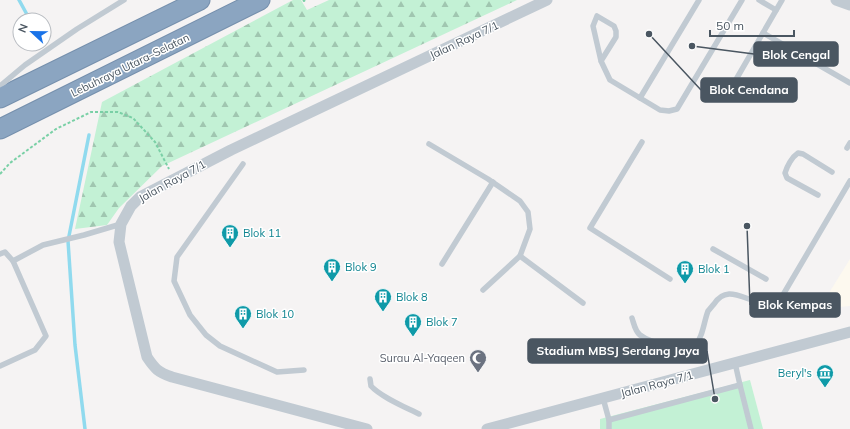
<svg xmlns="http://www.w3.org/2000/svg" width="850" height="429" font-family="Mulish,sans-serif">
<defs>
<pattern id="forest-firs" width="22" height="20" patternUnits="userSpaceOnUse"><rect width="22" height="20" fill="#c3f1d5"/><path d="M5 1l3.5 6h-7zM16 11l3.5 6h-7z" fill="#a0c6b0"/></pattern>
</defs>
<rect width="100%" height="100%" fill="#f5f3f3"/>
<path fill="#fdf9ef" d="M850,259v47l-31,3z"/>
<path fill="url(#forest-firs)" d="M293,0h8l6,10 22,-10h188l-355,166 -43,42 -12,17 -32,4 27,-127z"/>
<path fill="#c3f1d5" d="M750,380l13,49h-163v-10z"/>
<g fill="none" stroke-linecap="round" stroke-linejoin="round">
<g stroke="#90daee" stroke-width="3.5">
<path d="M19,0l11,20"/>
<path d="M85,429l-10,-84 -7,-104 21,-106"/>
</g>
<g stroke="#7690ad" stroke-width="21">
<g id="motorway">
<path d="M0,98l200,-98"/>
<path d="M0,129l260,-129"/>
</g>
</g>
<g stroke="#7ad0a6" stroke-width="2" stroke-dasharray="3 2" stroke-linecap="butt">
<path d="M303,0l1,1 1,-1"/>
<path d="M0,174l10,-11 46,-34 35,-17h27l15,6 22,24 14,27"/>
</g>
<g stroke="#c1cad2" stroke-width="5.5">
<path d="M759,0l17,10"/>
<path d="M763,33l87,50"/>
<path d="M601,61l15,-24v-6l-2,-5 -17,-10 -4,10 8,35 9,19 50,30 9,1 8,-2 65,-109"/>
<path d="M734,83l48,-83"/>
<path d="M0,86l25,-21 52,-36 47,-29"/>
<path d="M640,98l59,-98"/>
<path d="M642,142l-52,86 80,51"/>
<path d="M429,144l59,35 32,22 8,11 2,17 -10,27"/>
<path d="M847,148l3,-5"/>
<path d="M243,164l-66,93 -3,24 16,34 16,20 14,11 57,26 27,-2"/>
<path d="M818,195l-31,-17 -2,-5c2,-7 7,-16 13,-20l5,1 29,18"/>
<path d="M713,249l53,30"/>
<path d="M0,254l5,-2 8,9 33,75 -11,14 -35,16"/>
<path d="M13,261l30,-16 41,-10 37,-11"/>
<path d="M442,264l51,-82"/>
<path d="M483,290l37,-34 63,47"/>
<path d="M753,301c9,5 14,11 24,4l73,-124"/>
<path d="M632,318c2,6 3,13 8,17 9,7 44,18 55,10 2,-2 5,-7 6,-10 3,-8 4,-16 7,-24 2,-2 4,-5 6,-7 10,-15 21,-10 35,-5"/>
<path d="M735,363l5,22 11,44"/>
<path d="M370,379l1,7c10,11 34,21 48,28"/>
<path d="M603,398l6,22v9"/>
<path d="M609,420l131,-35"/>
</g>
<g stroke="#c1cad2" stroke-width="11">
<path d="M836,0l14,5"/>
<path d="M367,429l-195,-52c-14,-5 -17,-8 -25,-20l-28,-115 2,-18 10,-18 9,-9 91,-47 316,-150"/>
<path d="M487,429l363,-97"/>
</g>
<use href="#motorway" stroke="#8ba5c1" stroke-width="19"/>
</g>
<defs>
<g id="building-pin" transform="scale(0.9)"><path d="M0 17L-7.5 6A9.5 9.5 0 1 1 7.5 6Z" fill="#0f9aa8" stroke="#fff"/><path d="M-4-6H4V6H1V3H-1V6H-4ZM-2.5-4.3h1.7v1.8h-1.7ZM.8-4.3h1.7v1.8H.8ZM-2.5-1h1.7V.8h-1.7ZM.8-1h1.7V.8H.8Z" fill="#fff"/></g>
<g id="mosque-pin" transform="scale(0.9)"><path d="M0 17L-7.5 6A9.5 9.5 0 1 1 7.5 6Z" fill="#6b7280" stroke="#fff"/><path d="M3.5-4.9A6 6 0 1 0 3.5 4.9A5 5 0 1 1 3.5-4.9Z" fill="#fff"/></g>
<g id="museum-pin" transform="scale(0.9)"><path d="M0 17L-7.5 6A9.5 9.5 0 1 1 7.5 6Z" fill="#0f9aa8" stroke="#fff"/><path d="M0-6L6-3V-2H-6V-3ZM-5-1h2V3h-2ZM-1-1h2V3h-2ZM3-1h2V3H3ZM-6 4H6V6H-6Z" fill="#fff"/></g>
</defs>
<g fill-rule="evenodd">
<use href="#building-pin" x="230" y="233"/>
<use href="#building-pin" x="332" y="267"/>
<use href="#building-pin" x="685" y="269"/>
<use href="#building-pin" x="383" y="297"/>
<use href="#building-pin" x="243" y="314"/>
<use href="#building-pin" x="413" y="322"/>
<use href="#mosque-pin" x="478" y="358"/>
<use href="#museum-pin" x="825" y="373"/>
</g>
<g text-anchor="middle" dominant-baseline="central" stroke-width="3" stroke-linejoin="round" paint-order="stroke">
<g font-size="11" fill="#4a5661" stroke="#fff">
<text transform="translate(464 40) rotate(-25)">Jalan Raya 7/1</text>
<text transform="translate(130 65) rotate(-26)">Lebuhraya Utara–Selatan</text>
<text transform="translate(172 181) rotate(-29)">Jalan Raya 7/1</text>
<text transform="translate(657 384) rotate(-15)">Jalan Raya 7/1</text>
</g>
<g font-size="11" fill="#0d838f" stroke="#fff" text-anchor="start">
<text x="243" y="233">Blok 11</text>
<text x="345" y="267">Blok 9</text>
<text x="698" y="269">Blok 1</text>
<text x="396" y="297">Blok 8</text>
<text x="256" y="314">Blok 10</text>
<text x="426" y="322">Blok 7</text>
<text x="812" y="373" text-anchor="end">Beryl's</text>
</g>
<g font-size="11" fill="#5b616d" stroke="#fff" text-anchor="end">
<text x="465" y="358">Surau Al-Yaqeen</text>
</g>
</g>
<path fill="none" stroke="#4a5661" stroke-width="1.5" d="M692 46L754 54M649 34L701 90M747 226L750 305M715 399L707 351"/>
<g fill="#4a5661" stroke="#fff" stroke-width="1.5">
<circle cx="692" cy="46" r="4"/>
<circle cx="649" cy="34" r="4"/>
<circle cx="747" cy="226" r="4"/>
<circle cx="715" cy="399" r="4"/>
</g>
<g fill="#4a5661" stroke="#4a5661" stroke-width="1.5">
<rect x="754" y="42" width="84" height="24" rx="4"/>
<rect x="701" y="78" width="96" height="24" rx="4"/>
<rect x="750" y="293" width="90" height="24" rx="4"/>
<rect x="528" y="339" width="179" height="24" rx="4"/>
</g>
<g font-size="12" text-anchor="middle" font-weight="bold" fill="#fff">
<text x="796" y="59">Blok Cengal</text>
<text x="749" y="94">Blok Cendana</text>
<text x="795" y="309">Blok Kempas</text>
<text x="618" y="355">Stadium MBSJ Serdang Jaya</text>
</g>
<g transform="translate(32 32) rotate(292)"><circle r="19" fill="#ffffff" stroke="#b7bbc0"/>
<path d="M0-3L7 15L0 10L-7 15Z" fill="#1a73e8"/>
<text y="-6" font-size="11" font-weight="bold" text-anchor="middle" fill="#4a5661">N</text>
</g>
<path d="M710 30v6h84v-6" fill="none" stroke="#4a5661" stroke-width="2"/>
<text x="716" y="30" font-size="12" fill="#4a5661" stroke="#ffffff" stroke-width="3" paint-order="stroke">50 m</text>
</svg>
